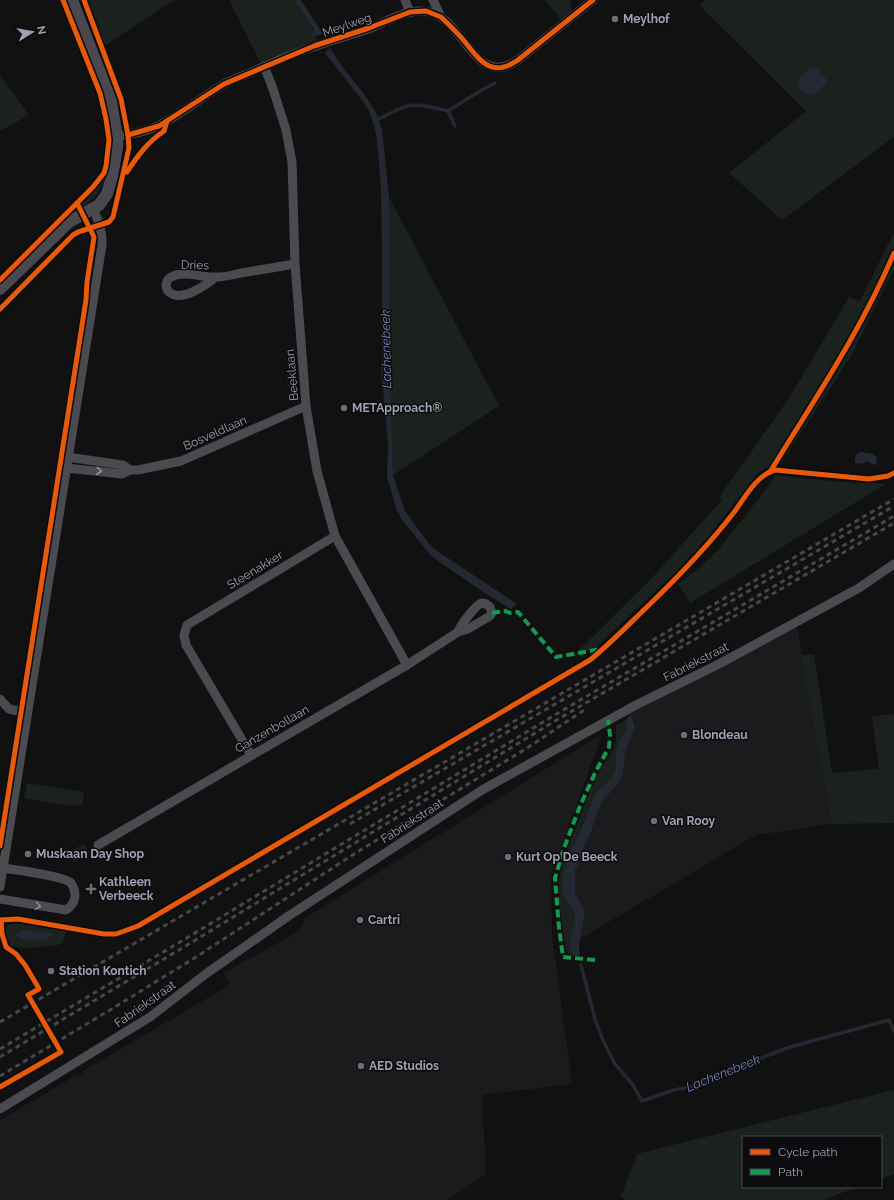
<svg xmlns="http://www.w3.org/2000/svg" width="894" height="1200" font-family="Raleway,sans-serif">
<rect width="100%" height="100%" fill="#111"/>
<g fill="#1b1b1d">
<path d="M797,626l35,198 -76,11 -176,104 1,-6 -6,-40v-23l3,-5 5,-16 9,-20 9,-28 17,-17 3,-5 2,-6 2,-20 10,-25 -2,-8 -6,-10z"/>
<path d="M602,734l-51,142 1,58 20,150 -90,11 4,79 -39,26h-447v-80l78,-46 2,3 5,-3 -2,-3 145,-85 1,-3 -5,-10 75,-42 6,-13z"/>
</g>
<g fill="#1b221d">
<path d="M86,0h88l-71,47z"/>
<path d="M229,0h65l16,21 7,19 -57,22z"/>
<path d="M545,0h25l2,10 -10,10z"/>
<path d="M705,0h189v137l-112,83 -53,-47 77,-62 -107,-106z"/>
<path d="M0,75l29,40 -29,16z"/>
<path d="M108,165c-3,20 -10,31 -26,43l-1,-6 16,-16 6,-8z"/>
<path d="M389,197l110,209 -106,69 -3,-109z"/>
<path d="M894,232v37l-44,89 -70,107 -13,2 -9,6 -50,64 -33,36 -81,76 -22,8 80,-79 70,-78 -2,-4 71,-101 58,-98 11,4z"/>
<path d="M775,475l56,6 55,3 -196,119 -12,-19 21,-16 20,-19 47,-60z"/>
<path d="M814,654l18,119 47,-4 -7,-53 22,-2v109l-62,1 -31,-169z"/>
<path d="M624,722l3,6 -6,10 -7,36 -2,4 -14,11 -9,19 -17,42 -5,52 7,10 1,4 -2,38 2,3 -4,-1 -5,-6 -7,-48v-21l4,-21 32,-81 18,-29 3,-9v-16z"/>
<path d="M27,783l57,9 -2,13 -12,1 -46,-8z"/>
<path d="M84,844l5,8 -15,10 -6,-9z"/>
<path d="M16,923l50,8 -3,12c-5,4 -42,6 -49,4 -3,-1 -6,-4 -8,-6 -2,-4 0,-11 1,-16l2,-1z"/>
<path d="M894,1090v84l-13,5v-42h-138v50h115l-36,13h-196l-5,-4 16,-42z"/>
</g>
<g fill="#232833">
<path d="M294,0h7l22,34 -11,3 -1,-3 3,-2 -1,-5z"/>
<path d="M330,48c6,9 11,18 18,26 15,19 28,32 34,56l7,67 1,165h-8v-99l-1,-76 -4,-46 -3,-16 -6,-16 -7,-10 -36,-46z"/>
<path d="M813,67l4,1c4,5 10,9 10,15l-15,12c-8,-1 -13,-6 -15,-13l12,-13z"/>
<path d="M381,366h9l3,109 12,36 25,34 7,6 80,53 -6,5 -28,-17 -52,-36 -29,-36 -5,-9 -10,-34 1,-33z"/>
<path d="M860,452l13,2 4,3 -1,7 -2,1 -6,-3 -10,2 -3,-2c0,-5 0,-8 5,-10z"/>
<path d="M630,715l3,5 2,8 -10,25 -2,20 -2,6 -3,5 -17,18 -9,27 -9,20 -5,16 -3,5v23l10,18 -5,28 -1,10 1,6 -5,2c-10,-12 0,-28 0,-41 -2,-10 -12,-16 -13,-27 -1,-25 15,-47 23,-70 4,-9 6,-19 12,-28 4,-6 14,-9 17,-17 3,-7 1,-16 2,-24 2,-9 8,-14 11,-22l-3,-6z"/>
<path d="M21,930l31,3 1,2c-9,7 -28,8 -37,1l1,-3z"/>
</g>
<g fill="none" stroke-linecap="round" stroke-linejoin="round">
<g stroke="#232833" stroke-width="3.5">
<path d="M448,111l7,15"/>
<path d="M375,120c11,-3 19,-10 29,-13 14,-5 30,1 44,4l32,-20 15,-8"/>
<path d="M581,965l14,54 7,19 13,26 18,21 9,16 32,-11 26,-5 9,-7 81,-31 99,-27 5,11"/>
</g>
<g stroke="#4a4a51" stroke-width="9">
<path d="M405,0l5,12"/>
<path d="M433,0l8,17"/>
<path d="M264,66l9,23 13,41 6,32 3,102 11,142 11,65 18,65 72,129"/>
<path d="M117,137c14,-3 30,-5 43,-12 23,-12 42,-28 64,-41 9,-5 19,-8 28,-12 21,-10 42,-19 64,-26 17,-6 35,-11 52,-17 16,-6 33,-17 51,-18 45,-3 52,81 99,49l75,-60"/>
<path d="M216,277c-10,8 -35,26 -47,15 -4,-4 -4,-12 2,-15 15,-7 30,1 45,0 8,0 17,-2 25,-4 18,-3 36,-6 54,-9"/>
<path d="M67,457l56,8 7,5"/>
<path d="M66,468l56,6 8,-4h8l43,-9 125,-55"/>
<path d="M0,699l9,10 18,4"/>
<path d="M251,755l-65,-110 -2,-10 3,-10 148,-89"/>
<path d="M98,845l309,-180 51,-33 10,-3 22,-13 2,-3 -2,-6c-2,-2 -5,-4 -8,-4 -6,1 -22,23 -24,29"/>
<path d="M0,887l102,-642c1,-13 -3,-24 -9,-36"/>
<path d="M0,899l66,11c6,-4 9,-8 9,-15 0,-4 -2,-9 -4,-12 -7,-7 -56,-13 -68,-15"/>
<path d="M0,1109l150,-92 57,-44 83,-58 192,-125 154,-85 83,-41 140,-76 35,-24"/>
</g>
<path stroke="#49484e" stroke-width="12" d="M0,289l69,-67 30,-17 8,-11 5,-17 5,-30v-10l-6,-36 -39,-101"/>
<g stroke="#46464b" stroke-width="3" stroke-dasharray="5 4" stroke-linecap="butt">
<path d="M350,824l544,-318"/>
<path d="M0,1022l894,-523"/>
<path d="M0,1049l185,-110 368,-223 341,-200"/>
<path d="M0,1057l189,-113 366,-223 339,-198"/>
<path d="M0,1076l110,-66 86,-53 158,-103 173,-106 57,-38"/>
</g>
<g stroke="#139951" stroke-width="4" stroke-dasharray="8 4" stroke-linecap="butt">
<path d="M492,613l13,-2 5,2 8,-1 38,45 45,-8"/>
<path d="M595,960l-32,-3 -4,-29 -4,-50 9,-30 16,-42 15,-33 14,-26 1,-12 -2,-15"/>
</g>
<g stroke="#0c0b0d" stroke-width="8">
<g id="cycleway">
<path d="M128,135l31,-9 65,-42 90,-38 55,-18 41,-16 16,-1 15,6c8,8 17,16 24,25 16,20 27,36 53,18l75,-60"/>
<path d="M127,172c11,-17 21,-30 37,-41l3,-10"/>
<path d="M0,280l93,-93 11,-14 2,-7 3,-26 -3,-21 -6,-26 -37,-93"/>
<path d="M0,309l73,-74 5,-3 31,-10 4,-5 16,-69 -1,-13 -7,-36 -37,-99"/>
<path d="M770,472c44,-72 91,-141 124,-219"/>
<path d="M0,846l86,-546 1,-18 7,-45 -17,-34"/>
<path d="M0,920l18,-1 86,15h12l22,-8 452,-266c21,-17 39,-36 58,-54 31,-30 61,-61 87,-95 10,-14 22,-36 40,-41l94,9 19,-3 6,-3"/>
<path d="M0,1087l61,-35 -33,-57 11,-6 -1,-2 -13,-22 -9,-11 -10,-7 -4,-13 -1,-14"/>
</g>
</g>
<use href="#cycleway" stroke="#e8590c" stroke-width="5"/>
</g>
<defs><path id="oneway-chevron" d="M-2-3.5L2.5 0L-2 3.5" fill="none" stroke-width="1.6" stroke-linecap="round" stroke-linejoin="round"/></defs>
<g stroke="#8f8fa0">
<use href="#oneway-chevron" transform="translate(99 471) rotate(6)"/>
<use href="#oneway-chevron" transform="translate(38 906) rotate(10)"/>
</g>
<g fill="#6e6e7b" stroke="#0c0b0d" stroke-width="1.5">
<circle cx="615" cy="19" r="4"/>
<circle cx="344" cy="408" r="4"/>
<circle cx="684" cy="735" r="4"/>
<circle cx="654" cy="821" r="4"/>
<circle cx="28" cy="854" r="4"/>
<circle cx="508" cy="857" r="4"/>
<path d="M89 883h4v4h4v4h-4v4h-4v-4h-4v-4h4z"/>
<circle cx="360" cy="920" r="4"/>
<circle cx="51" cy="971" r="4"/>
<circle cx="361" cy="1066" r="4"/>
</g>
<g text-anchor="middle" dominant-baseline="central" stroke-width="3" stroke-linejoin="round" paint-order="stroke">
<g font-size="12" font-weight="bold" fill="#a0a0b4" stroke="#0c0b0d" text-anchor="start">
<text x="623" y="19">Meylhof</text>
<text x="352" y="408">METApproach®</text>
<text x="692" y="735">Blondeau</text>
<text x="662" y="821">Van Rooy</text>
<text x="36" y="854">Muskaan Day Shop</text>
<text x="516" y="857">Kurt Op De Beeck</text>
<text x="99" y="882">Kathleen<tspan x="99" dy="14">Verbeeck</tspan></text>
<text x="368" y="920">Cartri</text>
<text x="59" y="971">Station Kontich</text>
<text x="369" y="1066">AED Studios</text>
</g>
<g font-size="12" fill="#a0a0b4" stroke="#0c0b0d">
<text transform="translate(347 25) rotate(-19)">Meylweg</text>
<text transform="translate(195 265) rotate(1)">Dries</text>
<text transform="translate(292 375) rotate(-95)">Beeklaan</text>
<text transform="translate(215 433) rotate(-24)">Bosveldlaan</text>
<text transform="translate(255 570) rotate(-31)">Steenakker</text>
<text transform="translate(696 662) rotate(-27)">Fabriekstraat</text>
<text transform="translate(272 729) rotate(-30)">Ganzenbollaan</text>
<text transform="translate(412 821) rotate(-33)">Fabriekstraat</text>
<text transform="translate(145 1004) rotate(-35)">Fabriekstraat</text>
</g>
<g font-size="13" font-style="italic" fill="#7281b4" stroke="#0c0b0d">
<text transform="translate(386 349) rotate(-91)">Lachenebeek</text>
<text transform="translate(723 1073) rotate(-22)">Lachenebeek</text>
</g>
</g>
<rect x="742" y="1136" width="140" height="52" fill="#0c0b0d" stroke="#474750"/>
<rect x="750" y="1149" width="20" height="6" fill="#e8590c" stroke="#474750"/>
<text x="778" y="1156" font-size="12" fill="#a0a0b4">Cycle path</text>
<rect x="750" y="1169" width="20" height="6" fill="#139951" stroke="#474750"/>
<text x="778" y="1176" font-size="12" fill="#a0a0b4">Path</text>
<g transform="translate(32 32) rotate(79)" stroke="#0c0b0d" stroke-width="3" paint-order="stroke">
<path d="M0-3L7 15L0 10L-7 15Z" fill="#a0a0b4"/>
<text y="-6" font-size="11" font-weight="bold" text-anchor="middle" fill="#a0a0b4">N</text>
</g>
</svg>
